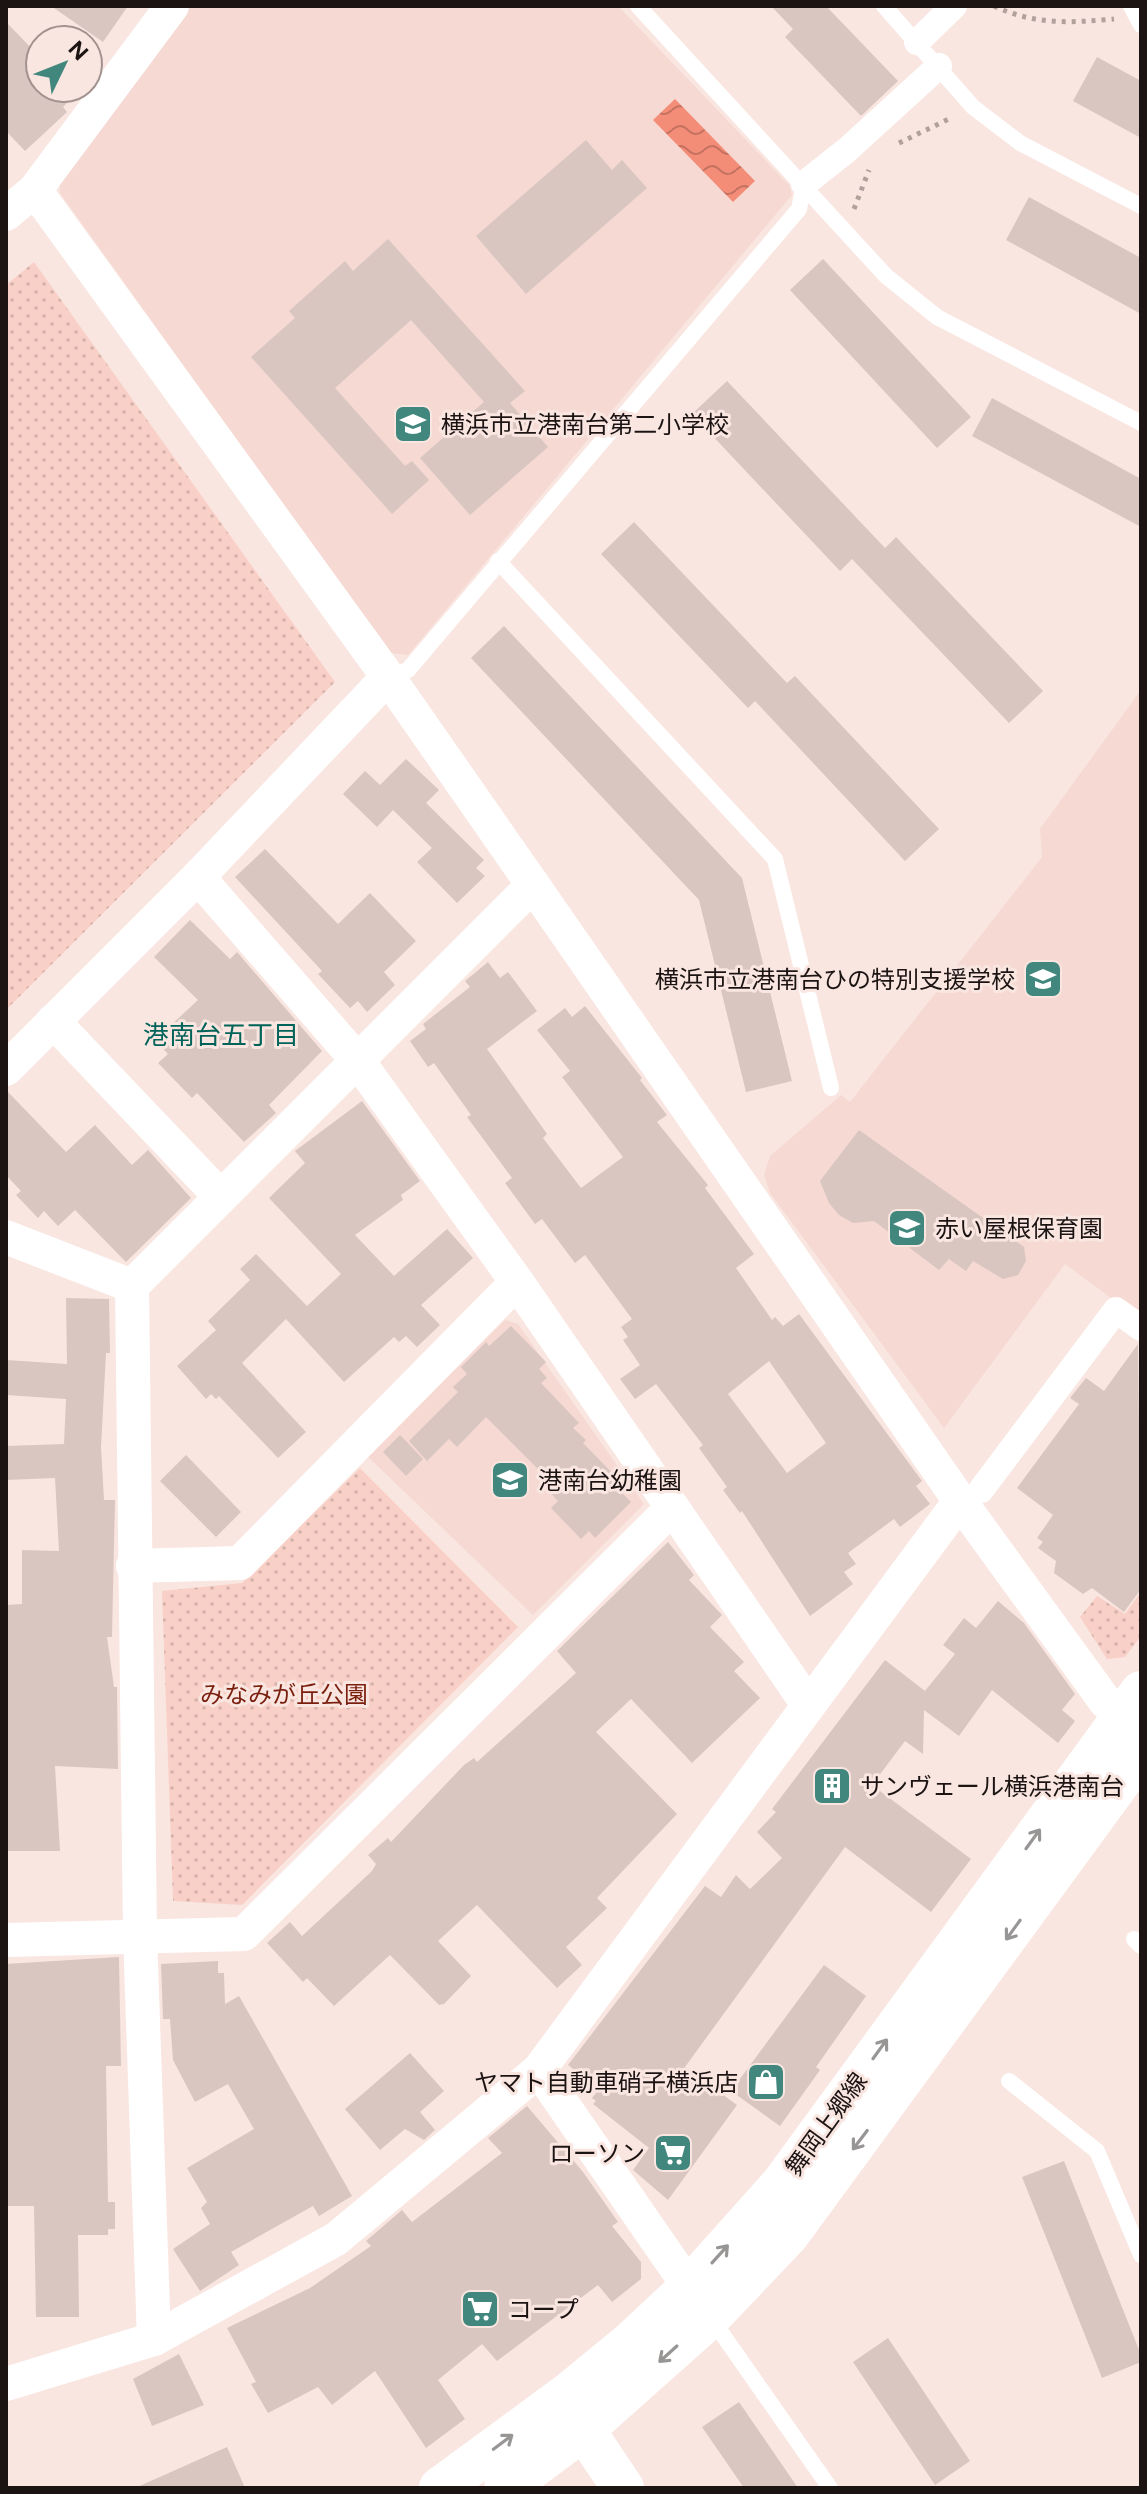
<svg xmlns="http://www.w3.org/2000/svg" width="1147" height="2494" font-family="Figtree,'Noto Sans JP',sans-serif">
<defs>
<pattern id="park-dots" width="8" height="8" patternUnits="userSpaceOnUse" patternTransform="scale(2)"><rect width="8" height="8" fill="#f9d0c7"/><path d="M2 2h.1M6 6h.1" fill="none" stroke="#d5b2aa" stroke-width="1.8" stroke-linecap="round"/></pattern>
<pattern id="water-waves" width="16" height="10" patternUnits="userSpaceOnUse" patternTransform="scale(2)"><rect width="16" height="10" fill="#f48d77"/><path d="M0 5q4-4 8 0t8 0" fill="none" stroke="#c57260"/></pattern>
</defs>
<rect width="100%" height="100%" fill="#fae6e1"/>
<g fill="#f5d9d2">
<path d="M189,6h429l171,179 3,10 -384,460 -18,-2 -330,-460 -1,-18z"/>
<path d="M1141,690v630l-76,-56 -121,164 -174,-235 -6,-18 6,-19 71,-61 9,7 192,-245 -2,-28z"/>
<path d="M505,1320l13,4 126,180 -111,111 -165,-158z"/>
</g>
<g fill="url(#park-dots)">
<path d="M34,262l301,420 -329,328v-725z"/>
<path d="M360,1468l158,159 -276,278 -69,-4 -11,-310 80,-8z"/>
<path d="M1141,1592v44l-16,21 -18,2 -27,-42 17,-21 28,18z"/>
</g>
<path fill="url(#water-waves)" d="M675,99l80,82 -22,21 -80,-82z"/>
<g fill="#d9c6c1" fill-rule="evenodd">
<path d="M51,6h77l-25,36z"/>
<path d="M771,6h55l72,75 -37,35 -76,-79 8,-8z"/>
<path d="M6,22l34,35v31h42l-19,19 4,5 -42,39 -19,-20z"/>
<path d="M1097,57l44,24v57l-68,-37z"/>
<path d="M586,140l26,30 10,-10 25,28 -121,106 -50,-58z"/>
<path d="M1029,197l112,61v56l-135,-74z"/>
<path d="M388,239l137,152 -15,12 38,44 -78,68 -50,-57 64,-56 -73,-82 -76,68 70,78 7,-5 17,19 -37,34 -141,-157 44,-39 -6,-7 56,-50 8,10z"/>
<path d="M823,259l148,158 -34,31 -147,-158z"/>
<path d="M727,381l158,167 11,-11 147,154 -34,32 -157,-164 -12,12 -148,-157z"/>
<path d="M992,398l149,81v48l-169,-91z"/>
<path d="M634,522l153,161 8,-7 144,153 -34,32 -150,-160 -7,7 -147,-154z"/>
<path d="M504,626l238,252 50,203 -46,11 -47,-192 -228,-242z"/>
<path d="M406,759l33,31 -13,13 58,57 -8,8 9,8 -28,27 -40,-41 15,-14 -39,-38 -16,17 -34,-33 22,-23 15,14z"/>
<path d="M265,849l73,75 32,-31 46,48 -32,31 11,13 -28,27 -9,-11 -8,7 -32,-34 4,-3 -87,-94z"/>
<path d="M190,920l40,39 7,-7 85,99 -53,54 7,8 -32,29 -47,-49 -5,5 -34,-35 10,-9 -13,-14 43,-40 -44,-43z"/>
<path d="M488,962l12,16 8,-6 29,39 -50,38 60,85 -4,4 38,50 42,-31 -61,-80 8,-6 -33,-41 28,-22 7,9 13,-11 57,72 -2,2 27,35 -10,7 51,63 -3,3 49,66 -18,14 36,52 3,-3 8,9 16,-12 123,167 -6,5 14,18 -30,23 -6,-8 -46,34 8,11 -12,8 9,12 -43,32 -68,-105 -2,2 -17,-23 4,-3 -28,-39 4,-3 -47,-61 -21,15 -15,-20 20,-14 -17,-25 5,-3 -7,-10 11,-8 -47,-64 -10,8 -33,-44 -7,5 -30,-41 7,-5 -45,-61 4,-2 -37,-52 -6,4 -18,-26 16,-12 -3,-5 47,-37 -5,-6zM769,1361l57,82 -39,30 -59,-79z"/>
<path d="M6,1090l60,62 29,-27 37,40 16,-15 43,48 -65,64 -51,-52 -17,16 -14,-15 -6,7 -22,-23 5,-4 -15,-16z"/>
<path d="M362,1101l58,80 -19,14 2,5 -48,35 39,41 53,-47 26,29 -52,47 19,20 -23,22 -11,-11 -7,6 -5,-5 -50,45 -58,-63 -44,44 64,69 -28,26 -59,-62 -3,3 -5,-5 -5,5 -29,-33 39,-36 -8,-9 42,-41 -10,-11 16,-15 51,52 34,-32 -72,-76 36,-35 -10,-12z"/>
<path d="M859,1130l165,117 2,14 -8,14 -15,4 -30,-18 -7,10 -17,-12 -10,11 -65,-49 -21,2 -14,-8 -10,-12 -9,-22z"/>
<path d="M66,1298l43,1 1,54h-4l-5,94 3,53h11l-3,137h-5l7,50h3l1,82 -63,-3 5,85h-54v-246l16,-1v-54l37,1 -4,-73 -49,2v-34l58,-2 2,-45 -60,-4v-35l61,4z"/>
<path d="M511,1326l35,36 -7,7 8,9 -6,5 38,40 -6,5 13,12 -3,3 41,42 -5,5 12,12 -36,36 -6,-7 -8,8 -30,-31 7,-7 -13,-14 1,-10 -60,-60 -29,30 -8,-8 -22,22 -18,-20 49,-49 -5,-5 14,-13 -6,-7 25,-25 3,4z"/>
<path d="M1138,1344l3,245 -17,23 -32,-24 -9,6 -29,-21 2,-12 -18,-13 5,-6 -6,-4 16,-23 -36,-27 62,-84 -9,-6 16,-20 18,13z"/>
<path d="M400,1435l23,24 -17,17 -23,-24z"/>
<path d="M186,1455l55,57 -25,25 -56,-56z"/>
<path d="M668,1542l26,33 -5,5 33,35 -12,12 34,35 -10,9 26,27 -68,65 -61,-64 -35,33 81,82 -80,84 10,10 -41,39 16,18 -25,23 -80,-83 -39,36 33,35 -27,28 -5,1 -49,-50 -56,51 -27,-28 -4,4 -36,-39 23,-21 12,14 70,-65 4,-7 -8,-9 20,-17 3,4 73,-77 10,-7 3,4 99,-89 -19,-22z"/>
<path d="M998,1601l26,22 51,71 -13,16 13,11 -17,22 -66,-53 -33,46 -35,-26 -1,44 -18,-13 -33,44 99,74 -40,53 -86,-65 -160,220 52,38 -69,95 -35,-30 16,-22 -56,-44 3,-3 -4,-3 7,-9 -31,-24 137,-179 16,11 15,-22 14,14 32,-31 -25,-26 19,-20 -4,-3 113,-149 40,31 30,-37 -12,-9 21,-27 12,10z"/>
<path d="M119,1957l2,109h-15l2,136h7v27h-7v6h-30l1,82h-43l-2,-111h-28v-242z"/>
<path d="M218,1961v12h6l1,31 14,-8 113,200 -33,20 -6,-10 -82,46 8,13 -39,26 -27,-42 37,-25 -9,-16 6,-6 -20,-34 67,-39 -26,-45 -33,18 -22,-42 -3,-41h-7l-2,-55z"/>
<path d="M824,1965l42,31 -50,71 4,3 -40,56 -49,-35z"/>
<path d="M410,2053l34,38 -24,21 15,18 -11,10 -19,-11 -25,21 -35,-41z"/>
<path d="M527,2106l56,66 35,50 -6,4 29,36v17l-29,23 -14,-17 -101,76 -15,-17 -44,36 27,39 -39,29 -51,-77 -43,34 -14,-18 -50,26 -17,-29 5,-2 -29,-54 83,-40 61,-42 -5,-5 36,-31 10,12 90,-69 -14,-15z"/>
<path d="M1064,2161l77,194v7l-39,16 -80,-201z"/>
<path d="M888,2338l82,123 -35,24 -82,-123z"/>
<path d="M179,2354l25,51 -52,21 -19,-47z"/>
<path d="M739,2402l59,86h-54l-42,-61z"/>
<path d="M227,2447l18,41h-110z"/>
</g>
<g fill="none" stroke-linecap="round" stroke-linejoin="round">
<g stroke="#b1a19d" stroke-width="5" stroke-dasharray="4 6" stroke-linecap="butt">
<path d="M994,6c40,19 77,17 120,13"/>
<path d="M899,143l52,-25"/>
<path d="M854,209l15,-39"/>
</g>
<g stroke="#fff" stroke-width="16">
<path d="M638,6l248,270 51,41 204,106"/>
<path d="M884,6l89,101 47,36 121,63"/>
<path d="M1131,6l10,19"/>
<path d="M498,561l277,298 56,229"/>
<path d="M388,677l20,-7 391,-461 5,-25"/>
<path d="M1134,1939l7,7"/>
<path d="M1009,2081l88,70 44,104"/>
<path d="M711,2318l119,170"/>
</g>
<g stroke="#fff" stroke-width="26">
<path d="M917,42l37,-36"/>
<path d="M804,184l43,-34 92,-84"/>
<path d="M981,1490l135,-180 25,18"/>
</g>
<g stroke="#fff" stroke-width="34">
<path d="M35,190l137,-184"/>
<path d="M6,214l29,-24 353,487 145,208"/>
<path d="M198,877l160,184 159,221 290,421"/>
<path d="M53,1021l167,175"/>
<path d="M6,1069l192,-192 190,-200"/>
<path d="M6,1237l126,49 401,-401 429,619 143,197 35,34"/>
<path d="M132,1286l8,649 14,404"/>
<path d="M133,1566l107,-3 277,-281"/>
<path d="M6,1940l238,-6 427,-425"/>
<path d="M539,2070l164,237"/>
<path d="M6,2384l148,-45 182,-100 203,-169 421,-569"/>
</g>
<g stroke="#fff" stroke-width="42">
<path d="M568,2406l55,82"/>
<path d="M440,2488l128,-94 61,-50 59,-55 94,-105 359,-492"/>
<path d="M505,2488l78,-58 127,-113 78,-82 353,-482"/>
</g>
</g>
<defs><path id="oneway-shaft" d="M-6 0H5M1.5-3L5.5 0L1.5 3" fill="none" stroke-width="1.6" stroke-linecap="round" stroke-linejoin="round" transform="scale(2)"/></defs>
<g stroke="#989595">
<use href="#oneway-shaft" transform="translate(1033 1839) rotate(-54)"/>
<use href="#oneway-shaft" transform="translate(1013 1930) rotate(126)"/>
<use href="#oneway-shaft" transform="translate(880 2049) rotate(-54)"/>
<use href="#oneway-shaft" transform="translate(860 2140) rotate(127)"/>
<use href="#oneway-shaft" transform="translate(720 2254) rotate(-48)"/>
<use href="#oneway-shaft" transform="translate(668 2354) rotate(138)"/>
<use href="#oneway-shaft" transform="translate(503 2442) rotate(-37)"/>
</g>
<defs>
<g id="school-square" transform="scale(2)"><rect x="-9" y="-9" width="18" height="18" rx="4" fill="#42877d" stroke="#fae6e1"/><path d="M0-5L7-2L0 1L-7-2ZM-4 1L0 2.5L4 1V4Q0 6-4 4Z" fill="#fff"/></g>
<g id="building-square" transform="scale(2)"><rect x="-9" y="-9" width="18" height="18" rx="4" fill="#42877d" stroke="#fae6e1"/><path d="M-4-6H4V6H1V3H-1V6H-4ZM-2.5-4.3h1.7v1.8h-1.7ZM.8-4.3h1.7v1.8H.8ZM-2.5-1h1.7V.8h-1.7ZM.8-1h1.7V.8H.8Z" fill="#fff"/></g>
<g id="shop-square" transform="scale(2)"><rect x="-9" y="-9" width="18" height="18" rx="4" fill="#42877d" stroke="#fae6e1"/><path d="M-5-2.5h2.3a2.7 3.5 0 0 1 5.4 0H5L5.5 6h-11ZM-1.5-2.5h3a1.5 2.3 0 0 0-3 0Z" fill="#fff"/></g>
<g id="supermarket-square" transform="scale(2)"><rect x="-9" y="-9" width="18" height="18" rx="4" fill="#42877d" stroke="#fae6e1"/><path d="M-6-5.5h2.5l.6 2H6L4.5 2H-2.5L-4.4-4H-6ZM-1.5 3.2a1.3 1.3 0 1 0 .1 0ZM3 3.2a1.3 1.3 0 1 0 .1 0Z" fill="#fff"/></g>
</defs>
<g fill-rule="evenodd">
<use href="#school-square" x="413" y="424"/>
<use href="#school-square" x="1043" y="979"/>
<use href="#school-square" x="907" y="1228"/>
<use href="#school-square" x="510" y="1480"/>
<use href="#building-square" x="832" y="1786"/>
<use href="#shop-square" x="766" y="2082"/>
<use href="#supermarket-square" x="673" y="2153"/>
<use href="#supermarket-square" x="480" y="2309"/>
</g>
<g text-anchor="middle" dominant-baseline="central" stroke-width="6" stroke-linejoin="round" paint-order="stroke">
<g font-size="24" fill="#1b1413" stroke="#fae6e1" text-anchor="start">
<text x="441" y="424">横浜市立港南台第二小学校</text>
<text x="1015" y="979" text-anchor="end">横浜市立港南台ひの特別支援学校</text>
<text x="935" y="1228">赤い屋根保育園</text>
<text x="538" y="1480">港南台幼稚園</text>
<text x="860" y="1786">サンヴェール横浜港南台</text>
<text x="738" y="2082" text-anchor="end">ヤマト自動車硝子横浜店</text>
<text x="645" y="2153" text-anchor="end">ローソン</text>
<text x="508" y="2309">コープ</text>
</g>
<g font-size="24" fill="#7a1f0e" stroke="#fae6e1">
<text x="284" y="1694">みなみが丘公園</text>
</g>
<g font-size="24" fill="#1b1413" stroke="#fae6e1">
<text transform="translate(826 2124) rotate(-54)">舞岡上郷線</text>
</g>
<g font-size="26" fill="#006359" stroke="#fae6e1">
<text x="221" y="1035">港南台五丁目</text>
</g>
</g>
<rect width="1147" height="2494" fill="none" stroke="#1b1413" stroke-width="16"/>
<g transform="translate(64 64) rotate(47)"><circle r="38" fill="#fae6e1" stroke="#a1928f" stroke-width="2"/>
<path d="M0-6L14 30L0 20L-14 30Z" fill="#42877d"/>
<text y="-12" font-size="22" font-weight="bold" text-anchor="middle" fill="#1b1413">N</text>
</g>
</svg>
